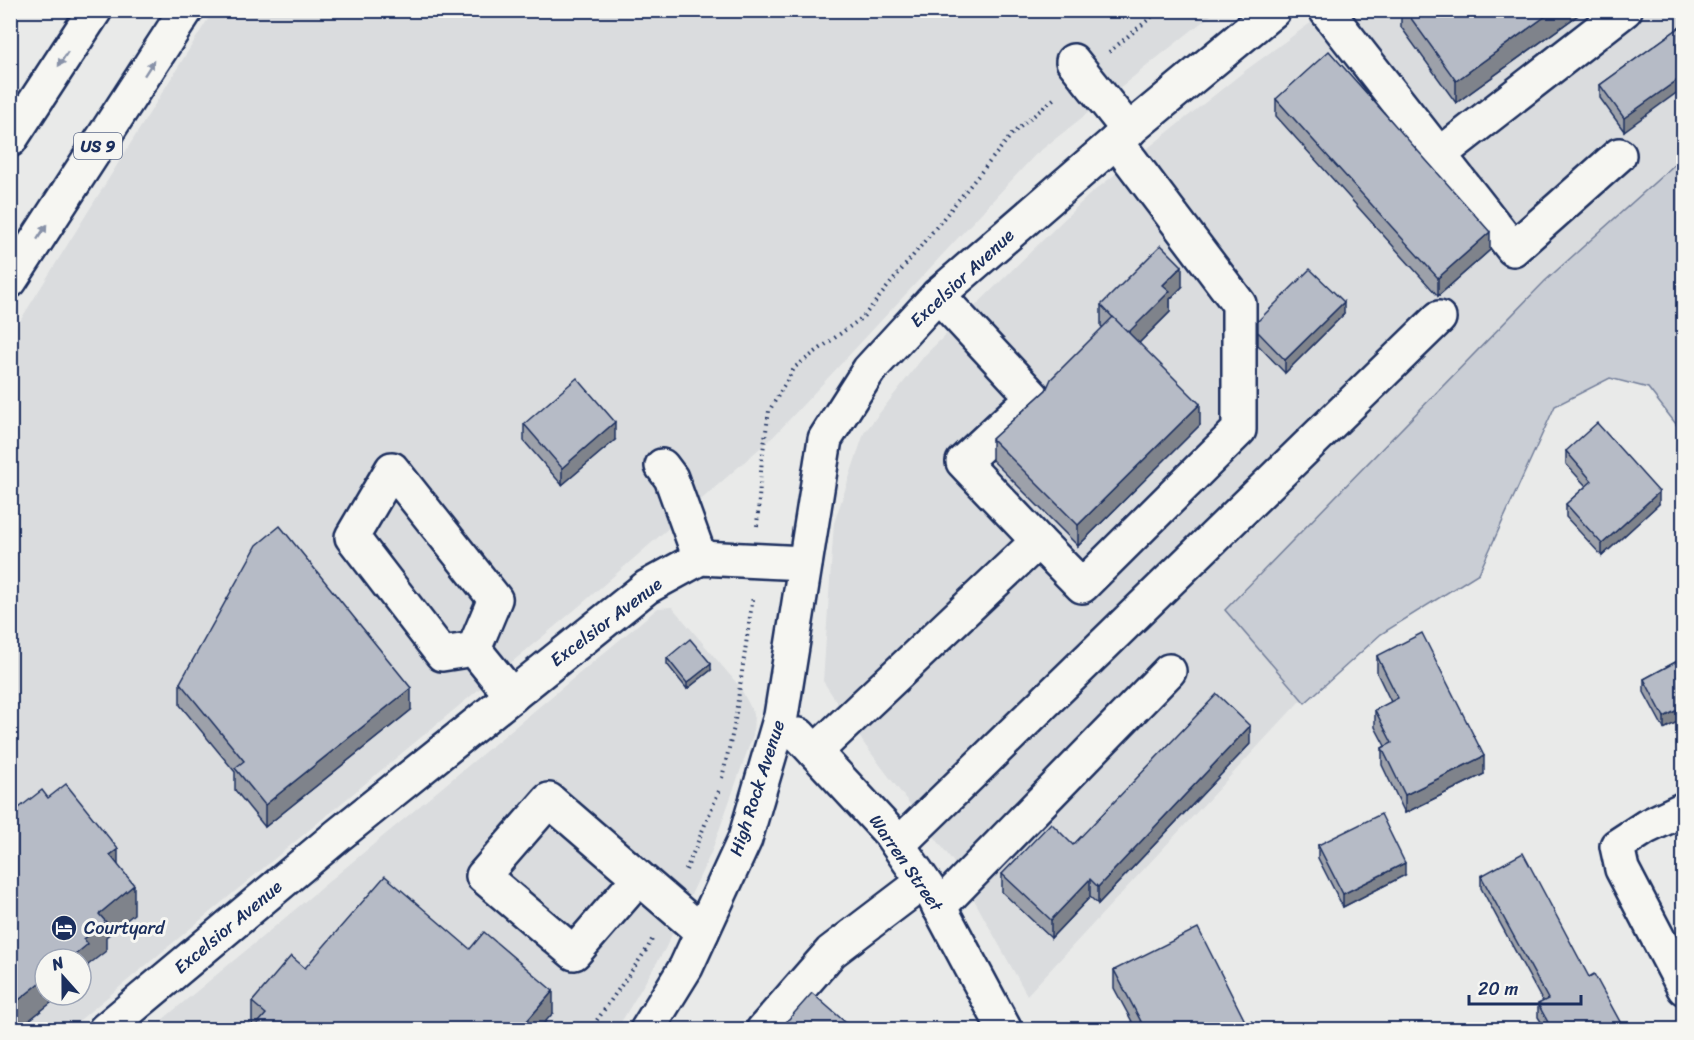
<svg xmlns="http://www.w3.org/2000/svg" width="1694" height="1040" font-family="Sriracha,sans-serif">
<rect width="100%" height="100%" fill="#e9eae9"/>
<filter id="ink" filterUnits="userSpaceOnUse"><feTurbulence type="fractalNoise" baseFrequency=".0167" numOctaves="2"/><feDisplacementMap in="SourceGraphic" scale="12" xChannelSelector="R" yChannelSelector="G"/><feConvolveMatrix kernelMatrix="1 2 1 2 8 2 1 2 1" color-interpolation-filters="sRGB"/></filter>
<g filter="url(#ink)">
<g fill="#dadcde" fill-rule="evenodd">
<path d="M213,11h1003l-181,144 -261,281 -197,172 -508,421h-58l-1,-692zM45,959h36v36h-36z"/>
<path d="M1327,11h356v162l-370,514 -286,308 -75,-135 -87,-115 -42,-64 11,-158 30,-90 61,-78 164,-160 157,-125z"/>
<path d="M672,607l68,80 14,27 -1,21 -42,118 -46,96 -48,80 -467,1 508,-422z"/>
</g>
<path fill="#caced5" stroke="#727e9a" stroke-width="1.5" d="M1683,157v276l-35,-45 -38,-10 -55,28 -76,167 -98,61 -76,69 -80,-93 320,-329z"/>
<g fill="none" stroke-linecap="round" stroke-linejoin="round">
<g stroke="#1b2f5e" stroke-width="38">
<g id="minor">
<path d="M1326,10l187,239 106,-94"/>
<path d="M1073,61l56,70"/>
<path d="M1439,155l186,-145"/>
<path d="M662,466l9,12 29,80"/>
<path d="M1038,541l44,45 157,-156v-126l-123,-163"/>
<path d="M474,649l-32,5 -90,-117 40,-68 103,130 -21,50 38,47"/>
<path d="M799,735l90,97 45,65 71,133"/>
<path d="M815,752l223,-211 -75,-79 70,-65 -95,-102"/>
<path d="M1684,809l-38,18 -29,19 5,23 62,119"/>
<path d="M898,845l541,-527"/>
<path d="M639,878l-65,75 -91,-77 66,-76 153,132"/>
<path d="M939,907l230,-236"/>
<path d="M105,1030l232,-194 310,-249 53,-29 105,5"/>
<path d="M647,1030l39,-63 59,-128 36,-123 44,-277 44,-69 69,-75 178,-154 158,-131"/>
<path d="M763,1030l68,-78 92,-70"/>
</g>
</g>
<g stroke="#1b2f5e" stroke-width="38">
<g id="highway">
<path d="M10,140l85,-130"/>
<path d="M10,281l176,-271"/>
</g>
</g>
<g stroke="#1b2f5e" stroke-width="4" stroke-dasharray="1.5 4.5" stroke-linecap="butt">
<path d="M1109,52l51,-42"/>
<path d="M757,526l5,-68 7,-47 26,-44 68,-50 150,-184 43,-36"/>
<path d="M722,778l12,-51 19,-131"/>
<path d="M686,870l33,-79"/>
<path d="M590,1030l57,-81 7,-13"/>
</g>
<use href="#minor" stroke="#f6f6f2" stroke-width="33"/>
<use href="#highway" stroke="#f6f6f2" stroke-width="33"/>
</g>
<g fill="#9da1aa" stroke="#1b2f5e" stroke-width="1.5">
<path d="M1401,10h184l-129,93 -55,-76z"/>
<path d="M1683,25l-59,106 -24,-33v-13z"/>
<path d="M1276,99l214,151 -52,46 -162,-180z"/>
<path d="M1182,287l-12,12v13l-31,31 61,82 -122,121 -86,-86v-21l54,-49 57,-62 -2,-2v-21z"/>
<path d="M1344,314l-59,59 -27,-28v-24z"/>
<path d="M524,424l91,16 -53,45 -38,-44z"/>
<path d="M1566,451l93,53 -57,52 -36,-39v-13l20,-18 -20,-22z"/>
<path d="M1377,656l107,118 -79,39 -23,-48v-17l3,-2 -10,-19v-17l16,-8 -14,-29z"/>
<path d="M667,658l44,12 -24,19 -20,-25z"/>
<path d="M1683,658l-19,71 -20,-37v-13z"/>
<path d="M180,683l231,27 -146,117 -30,-37v-18l-55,-67z"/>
<path d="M1250,744l-152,160 -8,-7 -39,41 -49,-46v-18l71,-29z"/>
<path d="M1318,845l87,30 -62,32 -25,-49z"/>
<path d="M1481,876l108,101 35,52 -79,-1 -7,-11v-13l5,-2 -62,-114z"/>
<path d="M470,949l83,64 -298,14 -3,-3v-22l53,-34z"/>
<path d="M1114,970l132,53 9,6h-119l-22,-41z"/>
</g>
<g fill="#7f838b" stroke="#1b2f5e" stroke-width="1.5">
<path d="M1554,10h31l-129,93v-22z"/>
<path d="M1683,76v12l-59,43v-13z"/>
<path d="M1490,232v18l-52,46v-18z"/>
<path d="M1182,266v21l-12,12v13l-42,42v-21l35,-48z"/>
<path d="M1344,302v12l-59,59v-13z"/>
<path d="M1200,404v21l-122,121v-21z"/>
<path d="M615,422v18l-53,45v-17z"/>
<path d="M1659,492v12l-57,52v-12z"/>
<path d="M711,664v6l-24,19v-6z"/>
<path d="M411,688v22l-146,117v-22z"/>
<path d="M1683,707v12l-19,10v-12z"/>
<path d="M1250,726v18l-152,160v-17z"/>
<path d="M1484,756v18l-79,39v-18z"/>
<path d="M118,849v29l-8,-23z"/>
<path d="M1405,863v12l-62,32v-13z"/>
<path d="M1090,879v18l-39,41v-18z"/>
<path d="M134,885v29l-28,23v14l-18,14v8l-7,6v-20h-11l14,-20 15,-25z"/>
<path d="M45,979v16h16l-43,34h-8v-22z"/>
<path d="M553,991v22l-14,16h-19z"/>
</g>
<g fill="#b6bbc6" stroke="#1b2f5e" stroke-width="1.5">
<path d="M1405,10h149l-98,71z"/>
<path d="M1683,25v51l-59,42 -24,-33z"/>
<path d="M1329,51l161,181 -52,46 -162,-179z"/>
<path d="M1161,245l21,21 -19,19 7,6 -42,42 -27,-28z"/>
<path d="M1310,269l34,33 -59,58 -27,-28v-11z"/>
<path d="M1113,317l87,87 -122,121 -86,-86 54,-49 5,-11z"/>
<path d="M577,378l38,44 -53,46 -38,-44z"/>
<path d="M1597,423l62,69 -57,52 -36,-40 26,-23 -26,-30z"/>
<path d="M280,526l131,162 -146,117 -30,-37 9,-7 -64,-78 77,-138z"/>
<path d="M1422,633l62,123 -79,39 -23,-47 10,-5 -17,-33 23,-12 -21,-42z"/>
<path d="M690,639l21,25 -24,19 -20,-25z"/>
<path d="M1683,658v49l-19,10 -20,-38z"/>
<path d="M1217,694l33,32 -152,161 -8,-8 -39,41 -49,-46 49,-51 22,22z"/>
<path d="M66,784l52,65 -8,6 24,30 -35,29 7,8 -22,17 4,5 -18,15h-25v20l-35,28v-192l32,-25 6,8z"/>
<path d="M1381,814l24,49 -62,31 -25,-49z"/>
<path d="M1523,853l66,124 5,-3 30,55h-81l7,-3 -12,-22 10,-5 -67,-123z"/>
<path d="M385,876l85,73 14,-17 69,59 -33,38h-267l13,-15 -14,-12 39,-46 14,12z"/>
<path d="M1198,928l48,95 5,-2 4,8h-110l-31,-59z"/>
<path d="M812,993l41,36h-73z"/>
</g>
<defs><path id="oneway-solid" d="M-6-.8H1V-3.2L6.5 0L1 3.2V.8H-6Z" transform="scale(1.5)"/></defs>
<g fill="#8892a8">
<use href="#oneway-solid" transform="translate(63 59) rotate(123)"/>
<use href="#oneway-solid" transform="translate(149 68) rotate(-57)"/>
<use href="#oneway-solid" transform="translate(42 232) rotate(-57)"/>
</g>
</g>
<defs>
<g id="hotel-disc" transform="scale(1.35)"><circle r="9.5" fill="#1b2f5e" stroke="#f6f6f2"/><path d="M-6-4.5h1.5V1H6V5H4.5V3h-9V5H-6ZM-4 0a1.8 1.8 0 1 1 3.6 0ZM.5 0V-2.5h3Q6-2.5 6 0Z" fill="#fff"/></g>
</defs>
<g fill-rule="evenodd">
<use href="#hotel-disc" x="64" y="928"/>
</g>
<g text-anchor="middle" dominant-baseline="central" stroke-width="6" stroke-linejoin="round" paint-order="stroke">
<rect fill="#f6f6f2" stroke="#5d6b8a" stroke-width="1.5" x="74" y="133" width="48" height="26" rx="4.5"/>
<g font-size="16" font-weight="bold" fill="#1b2f5e">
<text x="98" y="146">US 9</text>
</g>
<g font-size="18" fill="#1b2f5e" stroke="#f6f6f2">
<text transform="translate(962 278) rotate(-43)">Excelsior Avenue</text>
<text transform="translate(606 622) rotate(-37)">Excelsior Avenue</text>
<text transform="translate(757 788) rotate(-72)">High Rock Avenue</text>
<text transform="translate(906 863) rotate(55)">Warren Street</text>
<text transform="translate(228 927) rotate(-40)">Excelsior Avenue</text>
</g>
<g font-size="18" fill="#1b2f5e" stroke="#f6f6f2" text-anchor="start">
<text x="84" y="928">Courtyard</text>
</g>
</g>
<rect width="1694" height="1040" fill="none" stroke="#f6f6f2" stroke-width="36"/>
<rect x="18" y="18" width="1658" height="1004" fill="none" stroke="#1b2f5e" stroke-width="2" filter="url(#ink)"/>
<g transform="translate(63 977) rotate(339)"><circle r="28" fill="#f6f6f2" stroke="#9ea6b7" stroke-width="1.5"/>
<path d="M0-4.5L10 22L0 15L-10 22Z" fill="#1b2f5e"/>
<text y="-9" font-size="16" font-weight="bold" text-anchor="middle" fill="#1b2f5e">N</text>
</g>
<path d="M1469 995v9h112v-9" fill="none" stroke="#1b2f5e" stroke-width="3"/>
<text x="1478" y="995" font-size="18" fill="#1b2f5e" stroke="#f6f6f2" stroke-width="4.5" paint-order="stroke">20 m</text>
</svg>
